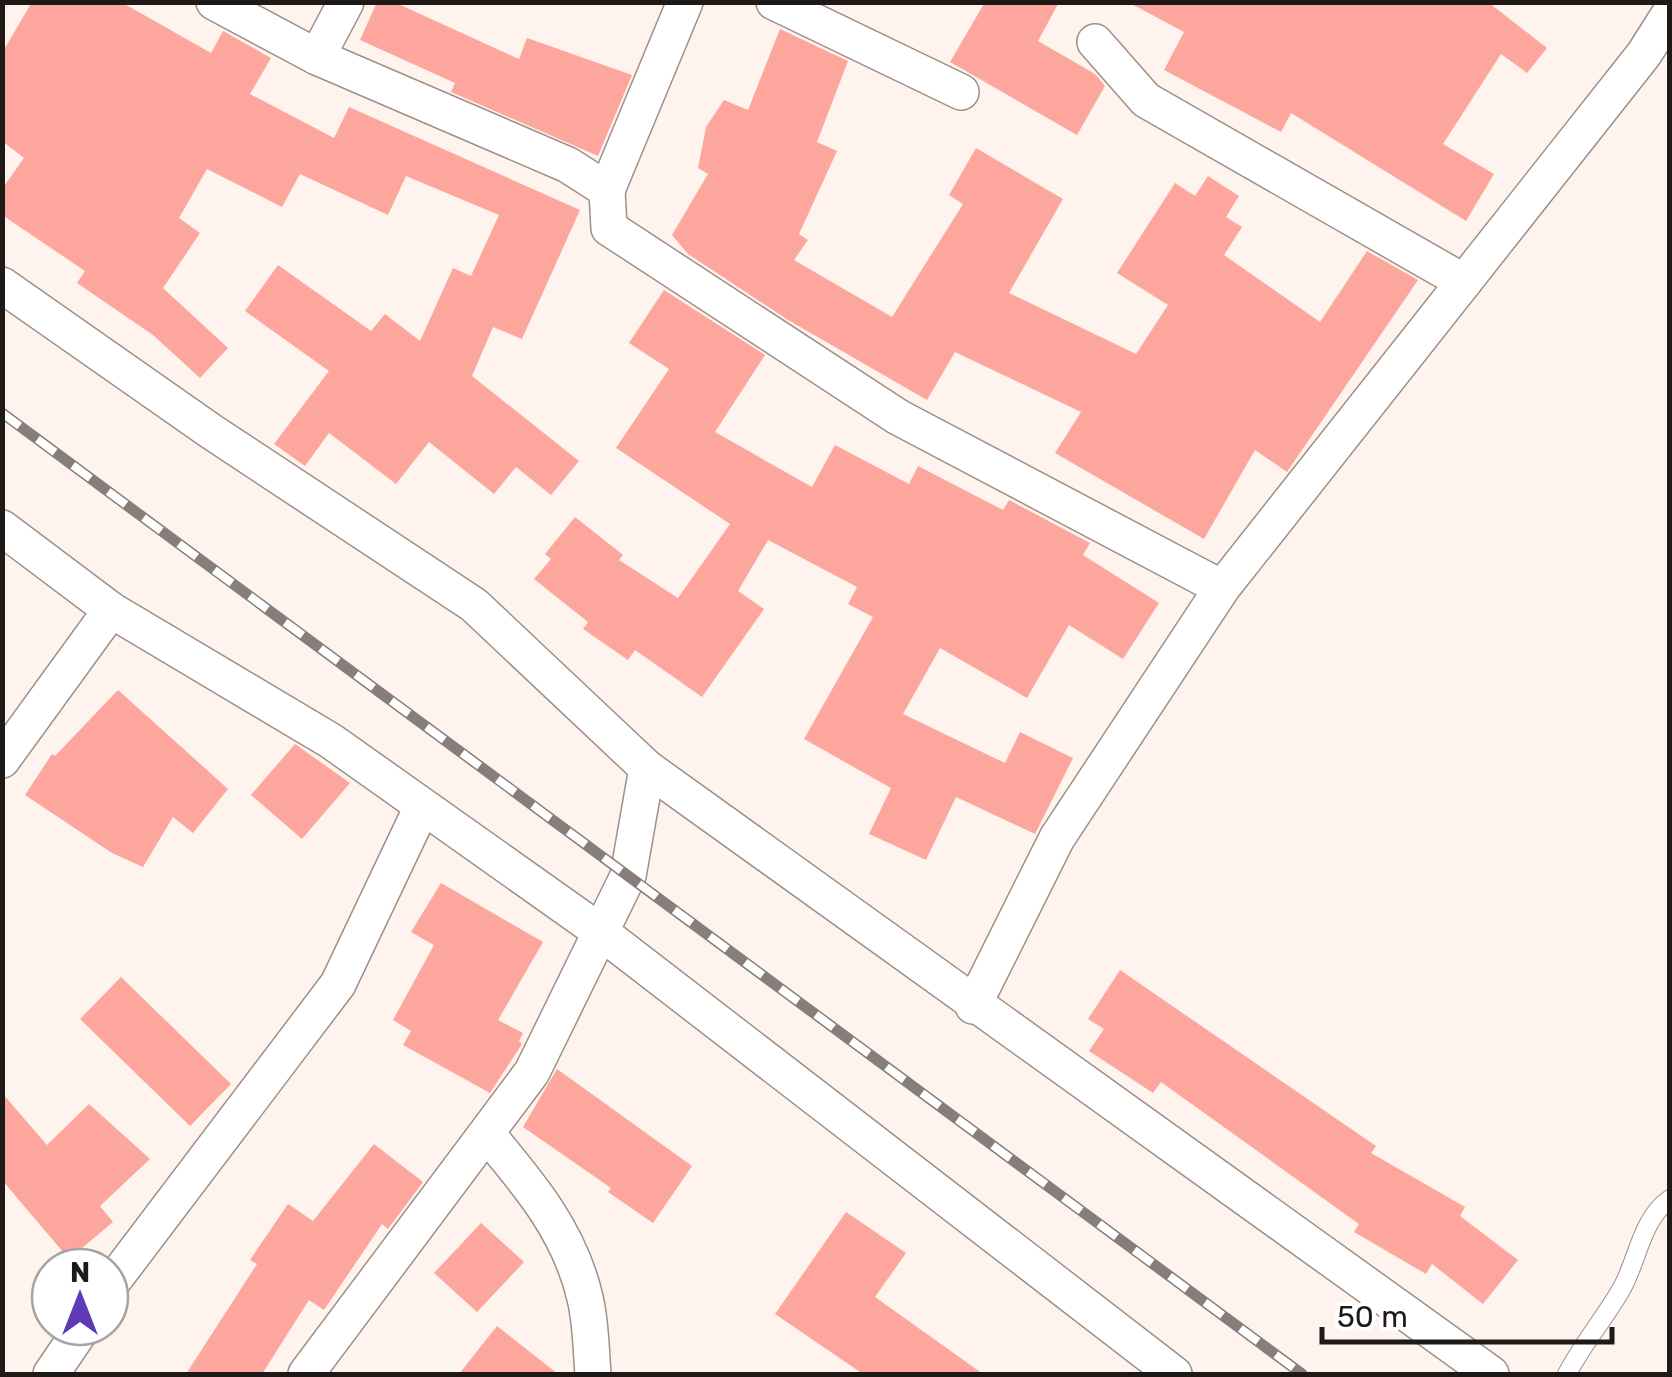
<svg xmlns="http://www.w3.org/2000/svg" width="1672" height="1377" font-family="Rubik,sans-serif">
<rect width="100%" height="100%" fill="#fef3ed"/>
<g fill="#fda69d">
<path d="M32,2h89l90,51 12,-22 48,27 -21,36 84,44 15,-31 231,103 -58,129 -29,-12 -21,49 107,85 -28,34 -35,-28 -22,27 -65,-52 -33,42 -67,-51 -24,33 -31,-22 55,-73 -84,-60 33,-46 93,66 14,-17 35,27 33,-73 18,8 28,-61 -93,-39 -18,39 -88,-41 -18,33 -75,-38 -28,49 21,15 -37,55 65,60 -28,30 -47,-43 -76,-52 8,-12 -83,-56v-26l22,-31 -22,-17v-88z"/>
<path d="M377,2h17l125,57 8,-21 105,37 -34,81 -147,-64 4,-9 -95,-43z"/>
<path d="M985,2h74l-21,39 57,33 10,12 -28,49 -127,-73z"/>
<path d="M1128,2h360l59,46 -20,25 -26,-19 -58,90 51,30 -28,47 -175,-108 -10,19 -117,-62 20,-38z"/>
<path d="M780,29l68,32 -31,81 20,9 -38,83 9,6 -14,20 98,57 71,-113 -14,-9 27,-47 87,51 -54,94 127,61 32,-49 -51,-32 58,-90 20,13 13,-20 31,20 -13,21 16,10 -18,28 96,67 47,-71 51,29 -131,192 -32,-22 -51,89 -149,-86 26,-41 -126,-60 -28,48 -139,-80 -100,-66 -16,-19 36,-61 -10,-6 8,-41 18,-27 24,10z"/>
<path d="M664,290l101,65 -50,77 97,55 23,-42 74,39 9,-18 85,44 6,-10 81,43 -7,12 76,48 -36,56 -54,-34 -42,73 -87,-50 -37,66 102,49 15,-31 53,26 -38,76 -79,-37 -30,63 -57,-26 22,-46 -87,-49 69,-122 -25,-13 9,-17 -89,-47 -30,51 26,18 -62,88 -67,-47 -7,10 -45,-31 5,-7 -54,-43 17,-20 -6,-5 30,-37 48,38 -4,5 59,38 52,-74 -114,-76 53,-79 -40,-26z"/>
<path d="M118,690l110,99 -35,44 -20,-16 -30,50 -31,-14 -87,-58 27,-41 3,2z"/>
<path d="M295,744l55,39 -48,56 -51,-44z"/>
<path d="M441,883l102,59 -45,78 25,13 -4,8 3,3 -32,49 -87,-48 8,-14 -18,-11 41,-75 -23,-13z"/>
<path d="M1120,970l256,176 -5,7 94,54 -5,9 58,44 -35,44 -51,-40 -6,10 -72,-42 5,-8 -198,-142 -8,11 -64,-42 15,-22 -16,-10z"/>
<path d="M121,977l110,107 -41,42 -110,-107z"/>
<path d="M557,1069l135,97 -39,57 -45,-31 3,-4 -88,-61z"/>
<path d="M2,1093l45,52 42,-41 61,55 -50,47 13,16 -44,37 -67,-79z"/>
<path d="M374,1144l49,38 -35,47 -6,-5 -58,86 -15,-10 -47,74h-76l71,-110 -7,-4 38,-56 25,17z"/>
<path d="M846,1212l60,41 -31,44 108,77h-120l-88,-60z"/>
<path d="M481,1223l43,39 -47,50 -43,-39z"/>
<path d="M497,1326l61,48h-99z"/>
</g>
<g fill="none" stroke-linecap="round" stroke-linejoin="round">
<g stroke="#9d9089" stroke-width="20">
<path id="service" d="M1567,1374c16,-31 38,-56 55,-86 16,-29 20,-70 48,-89"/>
</g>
<g stroke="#9d9089" stroke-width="38">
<g id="minor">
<path d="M214,2l103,55 251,108 39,25 2,38 289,189 324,171"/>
<path d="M774,2l187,90"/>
<path d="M1095,42l51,58 318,182"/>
<path d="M317,57l29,-55"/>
<path d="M607,190l78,-188"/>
<path d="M2,285l210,147 262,173 173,163 844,606"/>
<path d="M2,528l109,82 220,131 271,192 572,441"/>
<path d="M2,760l109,-150"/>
<path d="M973,1006l84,-168 165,-250 422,-534 26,-41"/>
<path d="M487,1134c42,50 83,98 98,164 6,24 6,52 8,76"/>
<path d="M110,1285l228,-301 84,-177"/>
<path d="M51,1374l32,-47"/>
<path d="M306,1374l226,-302 96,-196 19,-108"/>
</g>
</g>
<use href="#service" stroke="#fff" stroke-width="18"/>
<use href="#minor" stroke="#fff" stroke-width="35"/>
<g stroke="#867e7a" stroke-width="11">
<path id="rail" d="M2,413l1300,961"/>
</g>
<use href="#rail" stroke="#fff" stroke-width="8" stroke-dasharray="22" stroke-linecap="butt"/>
</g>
<rect width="1672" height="1377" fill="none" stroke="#1f1a18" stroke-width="10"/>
<g transform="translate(80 1297)"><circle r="48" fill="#ffffff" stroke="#a5a3a3" stroke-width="2.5"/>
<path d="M0-8L18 38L0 25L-18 38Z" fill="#603ab2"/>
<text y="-15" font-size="28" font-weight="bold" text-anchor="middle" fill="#1f1a18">N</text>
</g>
<path d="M1322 1327v15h290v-15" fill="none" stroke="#1f1a18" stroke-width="5"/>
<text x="1337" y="1327" font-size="30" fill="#1f1a18" stroke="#ffffff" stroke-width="8" paint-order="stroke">50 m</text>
</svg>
